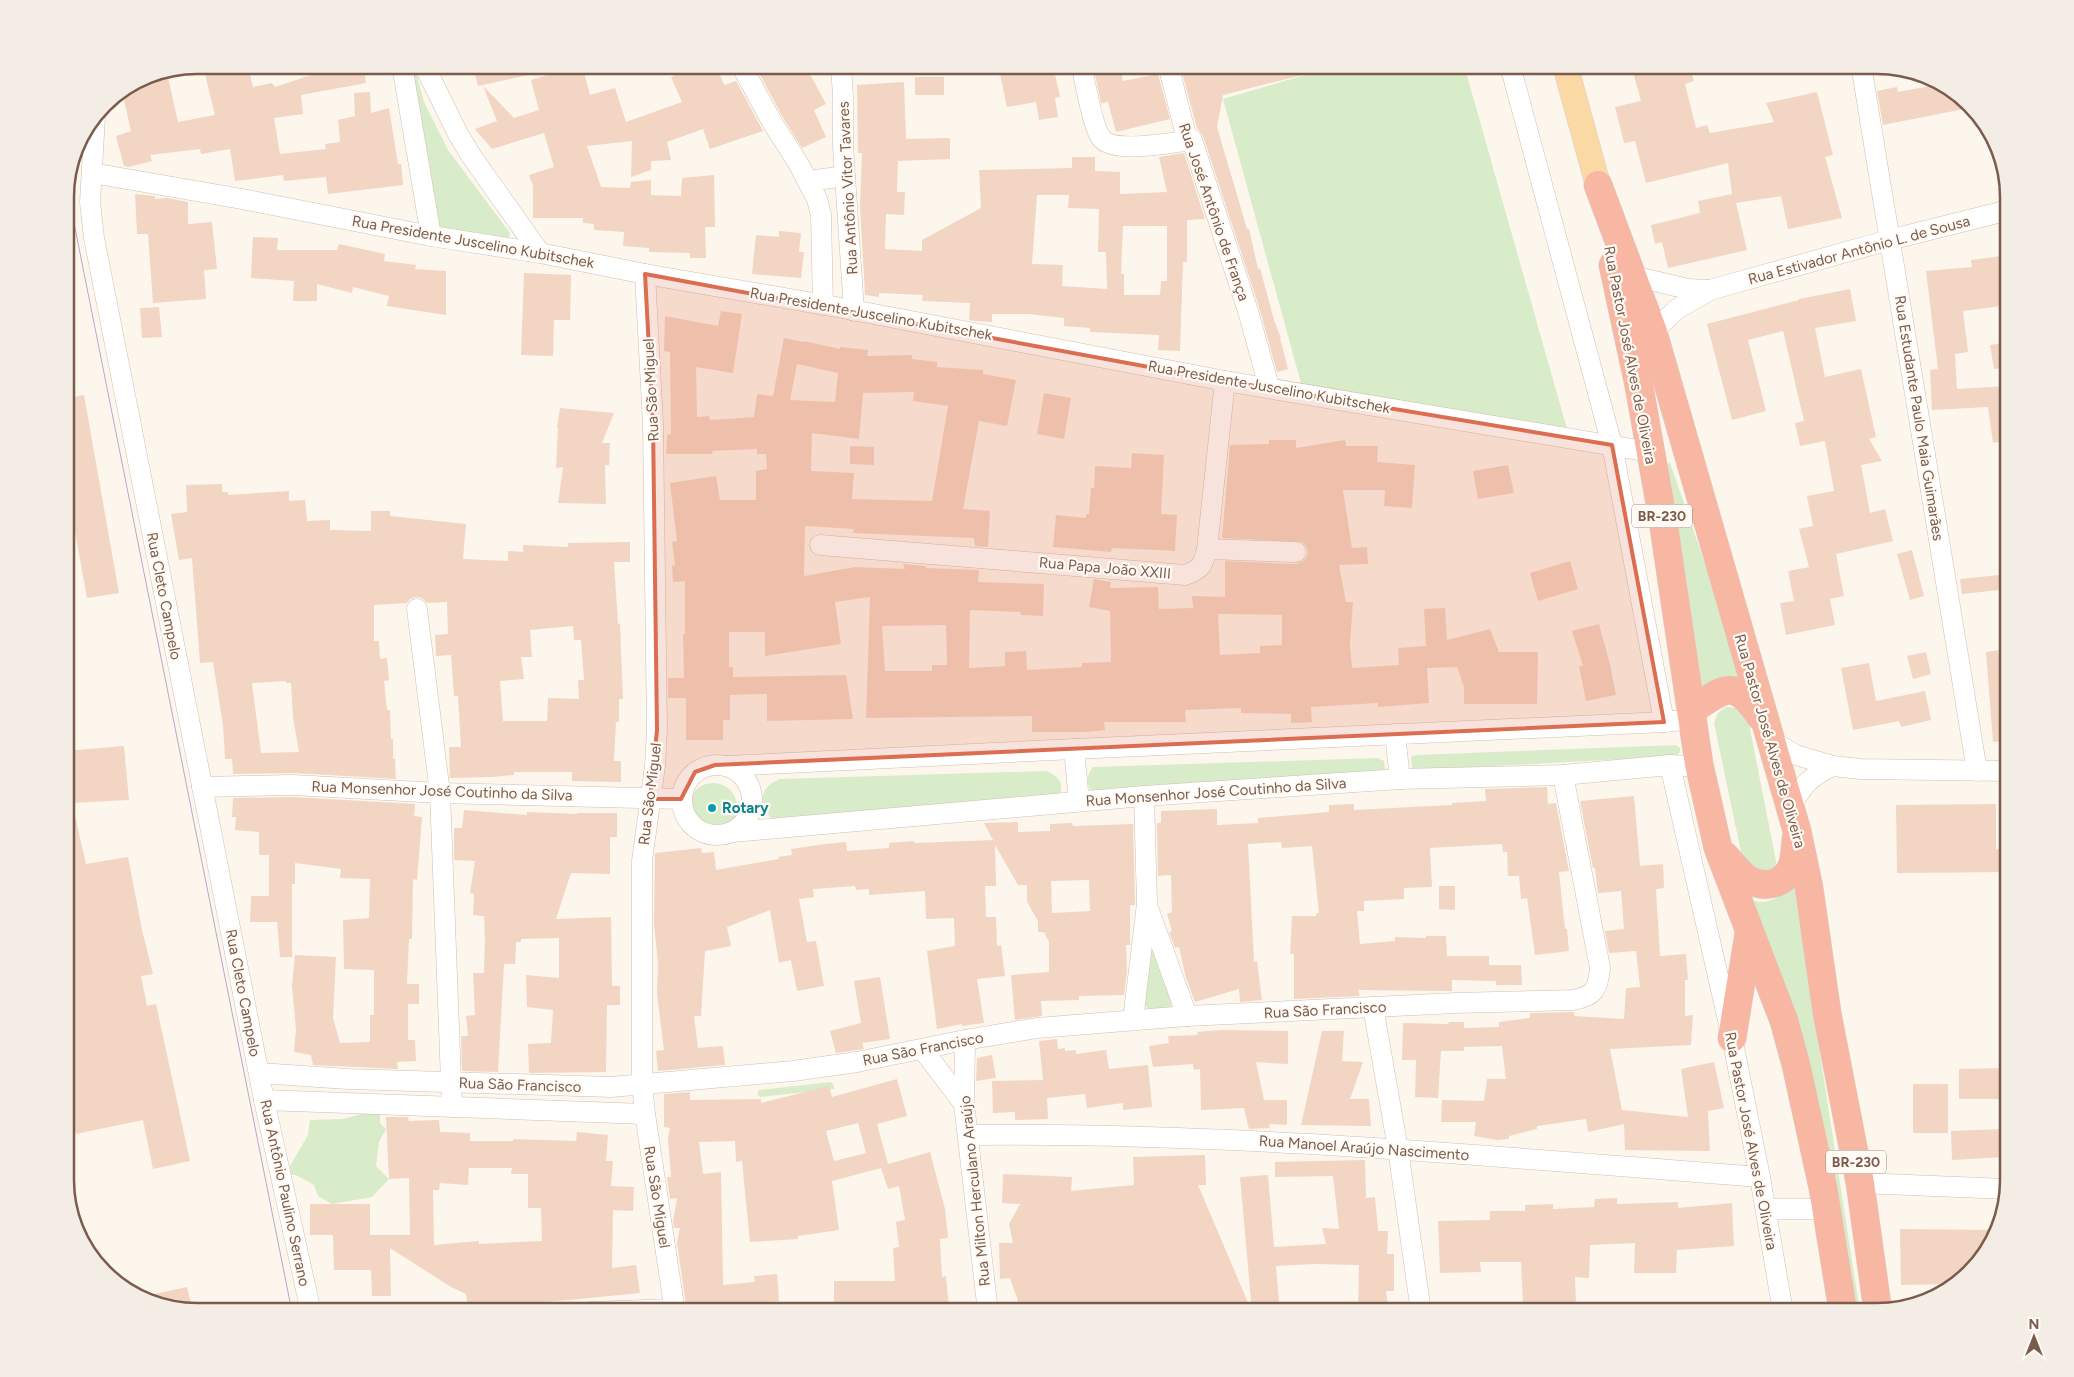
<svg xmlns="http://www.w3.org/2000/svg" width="2074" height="1377" font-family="Figtree,sans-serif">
<rect width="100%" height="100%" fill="#fdf6ec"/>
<g fill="#d8ecc9">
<path d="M408,65h6l10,37 24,48 62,83 -2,8 -68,-12z"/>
<path d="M1339,65h125l103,364 -265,-42 -79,-288z"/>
<path d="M1670,463l55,158 19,60 -43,15 -40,-230z"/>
<path d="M1726,707l12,1 10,11 28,142 -1,11 -30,-1 -31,-148 4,-10z"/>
<path d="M1676,745l4,3v4l-3,4 -255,14 -10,-2 -1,-11 5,-2z"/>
<path d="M1378,758l6,3 1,9 -290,25c-9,-8 -10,-19 -2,-28z"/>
<path d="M1047,771c13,7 19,14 10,27l-284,22c-16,-15 -14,-33 7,-41z"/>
<circle cx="713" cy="807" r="24"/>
<path d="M1794,887l66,425h-9l-109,-416c24,12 31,4 52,-9z"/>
<path d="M1148,937l25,65 -4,6 -21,3 -3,-7z"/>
<path d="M831,1082l3,3v4l-74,8 -3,-3 2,-4z"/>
<path d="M380,1104v19l6,6 -7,13 -3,24 13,13 -17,18 -40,7 -14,-8 -4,-11 -18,-10h-5l-1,-9 18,-31 2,-15 33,-1 15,-4z"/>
</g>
<g fill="#f3d5c3" fill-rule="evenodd">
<path d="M223,65h25l5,22 19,-4 3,4 48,-16 28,-6h12l3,18 -65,12 2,19 -29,4 6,36 46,-5 -1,-5 15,-2 -2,-22 17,-4 -1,-23 16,-1 1,21 18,-5 9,56h3l2,21 -75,9 -2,-17 -42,4 -1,-6 -48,6 -5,-32 -29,5 -1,-5 -50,6 2,6 -23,6 -5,-1 -8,-30 15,-5 -9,-40 25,-16 10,-2 1,6 10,-2 10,45 37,-7 -11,-45z"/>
<path d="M473,65h68l1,7 -64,14z"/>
<path d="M582,65l8,30 25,-7 11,34 56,-20 -11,-25 28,-12h17l8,20 12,-4 27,50 -53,18 -7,-20 -36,13 4,18 -20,1v9l-20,7 1,-36 -45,5 14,41 29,1 1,-6 20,-2v15l30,1 1,-18 32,-3 1,52h-10l1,31h-16v-5l-41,-1v-4l-26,-2 1,-14 -30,-2v-6l-11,-1v-5h-50v-32l-4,-11 25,-8 -10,-34 -52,16 -17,-20 22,-8 -14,-35 31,32 25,-8 -8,-30z"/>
<path d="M755,65h50l21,39 -12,6 12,27 -24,11 -20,-32z"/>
<path d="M998,65h55l7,32 -5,1 3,19 -19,3 -3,-18 -29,5z"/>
<path d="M1093,65h27l3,16 35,-7 12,45 -54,13 -8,-30 -7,1z"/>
<path d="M1180,65h137l1,6 -95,24 -6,32 30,102h2l9,40 2,-1 14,52 7,18h-1l8,31 -11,3 -18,-65 -56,-171 -6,-8z"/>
<path d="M1655,65h34l5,16 -9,3 11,44 11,-3 3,8 64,-11 -8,-19 51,-11 16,63 -8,2 17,61 -54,11 -7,-33 -45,7 11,47 -79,18 -6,-26 -7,2 -4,-19 49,-12 -2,-12 34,-7 -4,-31 -82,20 -11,-42 -11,2 -9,-36 26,-6 -8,-29z"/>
<rect x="915" y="77" width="29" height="18"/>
<path d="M904,82l2,57 44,-1v21l-52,2 -1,31h8l-1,23 -18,-1 -1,35 37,2v-11l59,-32 -2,-38 93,-2v-11h23v14l25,1v22l47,-2 -8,-35 25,-4 21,66 -18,1v42h-4l-3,89 -22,-1 1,-15 -69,-3v-4l-26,-2v-8l-35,-4h-37v8l-17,-1 -6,-1 1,-17 -48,-2 1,-6 -44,-2v4l-14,-2 -5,-88 2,-54h-4l-1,-68zM1037,195h32l-1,13 31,1 -1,43h8l1,37 -45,-3 1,-21 -31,-1zM1123,226h44v55h-6l-1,14h-36v-21h-3z"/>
<path d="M1941,84l9,3 19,21 -86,17 -6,-34 20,-4 1,5z"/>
<path d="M135,194l20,2v3l12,-1 21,4v22l24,-2 5,47 -13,1 2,29 -53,4 -5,-69h-11z"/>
<path d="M779,231l22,2 -2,19h5l-3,26 -49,-4 4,-39 23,2z"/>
<path d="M253,237l25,1 -1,12h60l2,-6 46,10 -1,7 32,4 -1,4 31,2v44l-59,-9 2,-10 -36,-9 -1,6 -35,-9v17h-24l1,-20 -43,-3z"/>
<path d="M2002,256l7,49 -46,6 5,41 -13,2 2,35 49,-3 3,54 -16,3 -5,-36 -56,3 -2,-40 8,-1 -12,-98 46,-4 -1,-7z"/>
<path d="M524,273l47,2 -1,45h-16l-1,36 -32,-1z"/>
<path d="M1850,289l6,32 -41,7 10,49 36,-8 15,68 -7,2 13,22 -21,4 9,48 15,-4 8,32 -57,13 8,42 -14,3 5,26 -49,10 -6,-32 14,-2 -6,-30 21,-4 -10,-38 14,-3 -6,-30 27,-5 -9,-50 -25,5 -5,-23 9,-2 -21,-90 -35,9 18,71 -34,9 -25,-96 92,-24v-1z"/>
<path d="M159,307l3,30 -20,1 -2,-30z"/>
<path d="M721,311l21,3 -9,59 -37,-6 1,50 12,-1 1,4 44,-3 3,-23 16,2 11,-58 19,4 1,-1 36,8v-2l28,3 -1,6 45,-1v4l25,3v5l46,3v4l33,6 -9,46 -28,-5 -16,88 27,2 -2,36 -13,-1 -1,-8 -121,-5 1,-4 -49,-3 -1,50 51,-9 50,2 -2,-5 23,2v2l53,2 -1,12 66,2 -1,32 -22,-1 -1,-3 -50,-2 -1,58 36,-2v-14l21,-1 1,19 55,-3v-4l29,-1 -1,-51 -21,-4 5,-28 17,3 -1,6 48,-1 1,22 34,-1 -1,-12 33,1v-36l71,3 6,-2 4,-4 2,-6 -2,-6 -4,-4 -80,-4 8,-93 39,-1v-4h27v8l49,-8 1,6h32l-1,16 38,3 -3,43 -28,-2 1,-16h-42l9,58 15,-1 1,17 -29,1 7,37h7l-3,41 2,25 47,-3 -1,-17 28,-2 -2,-37 21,-1 2,32 43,-11 9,23h39l-1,52h-73v-17l-7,-20 -30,1 2,35 -51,4v-4l-67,4 1,15 -21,1v-9l-50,-1v-5l-56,2 1,12h-82l1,8 -19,2h-54v-16l-166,2 4,-121 -35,5 6,42 -76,12v-24h-36v35h4v10l113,-2 7,44 -86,2v-27l-37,1v25h-7v20h-37v-42h-18v-20h16l-1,-44h2v-53l-12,1 -1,-16 3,-1 -3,-23 5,-1 -7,-58 46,-7 4,24h36v-29l11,-2 -1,-15h-9v-5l-45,2 1,3h-47l1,-19 4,-1 -1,-82 -6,-1 1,-35 53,10zM797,364l41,9 -3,29 -45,-2zM914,392l-1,9 35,5 -16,95 -80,-2 2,-26 -43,-2 1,-38 47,6 4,-46zM1218,614l64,1v30l-22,1v7l-40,2zM946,625l1,40h-15v6h-47l-3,-45z"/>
<path d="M2009,342v25l-15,2 -4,-24z"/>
<path d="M1044,393l27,5 -7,41 -27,-5z"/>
<path d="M84,395l35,198 -32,5 -22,-122v-77z"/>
<path d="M560,408l54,5 -12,30h8l-1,22h-4l1,39 -48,-1 5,-36 -7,1 2,-40h-1z"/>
<path d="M850,446l24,1v18l-24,-1z"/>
<path d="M1132,453l32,2 -3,59 16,1 -2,36 -63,-3 -1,4 -58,-5 3,-32 30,3v-4h3l2,-26h3l1,-22 36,2z"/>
<path d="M1508,465l6,28 -36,6 -5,-28z"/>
<path d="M222,484v8h6v3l61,-4v10l16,-1 2,21 23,-1v10l41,1v-20h19v5l76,8 -3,35 45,2v-10l15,1v-7l45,2v-4l62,-1v20h-16l4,62 2,-1 3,76h-4v23h-3l-2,39h7v21l-49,-1v-9h-58v3l-22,2 -42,1 -1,-31h12l-3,-51h-4l-3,-41 -15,1 -1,-21 13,-1 -1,-32 -20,1 -5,-5 -6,-1 -6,2 -3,4 -33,2v36h5l1,18 7,-1 2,22 -5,1 3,29h3l1,29h2v20h2l1,20 -102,-6 -61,1 -1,-15h-7l-2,-34 -10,-63 -13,1 -8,-105 -13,2 -8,-46 16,-2 -1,-27zM573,626l1,14h7l3,40h-6l1,19 -31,-1 -1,23h-44l-3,-40 24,-2 -3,-22h11l-2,-27zM286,681v2h5l2,34 6,35 -38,1 -9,-70z"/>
<path d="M1912,550l12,46 -14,4 -13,-46z"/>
<path d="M1570,561l8,28 -40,12 -8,-28z"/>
<path d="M2009,574v15l-47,5 -2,-15z"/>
<path d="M1599,624l11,40 6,31 -30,6 -7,-35h4l-11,-35z"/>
<path d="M2007,649l2,17v74l-16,2 -7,-90z"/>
<path d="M1926,652l5,22 -18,5 -6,-23z"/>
<path d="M1869,663l7,38 49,-10 6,29 -30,7 -2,-6 -46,9 -12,-62z"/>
<path d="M124,746l5,54 -57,3 14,61 42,-7 14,73 11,44 -12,2 6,30 9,-2 34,157 -37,8 -10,-49 -67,14 -11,-47v-336z"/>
<path d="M1547,787l1,17 8,-1 13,68 -10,1 6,57h2l2,22 -34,4 -8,-57 -6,1 -2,-23h-11l-1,-24h-4l-1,-8 -72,4 2,39 -28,1v11l-40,2v10h-7l3,33 35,-3v-4l31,1v-2h20l1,20h42v9h32l1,20h-26v-4l-44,-1v11l-94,-1 2,6 -66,3v-45h-4l2,-38h24v-3h3l-7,-67 -30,2 -1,-6 -33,2 6,118 3,-1 5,39 -22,2 -1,-13 -44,13 -9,-24 -7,-31 -4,1 -6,-16 3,-1 -5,-17 5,-2 -1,-37 -13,1 -1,-53h4v-12l56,-2v16l41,-2v-5l71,-6v-7l25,-1v6l98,-5v-2l34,-2 -1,-12z"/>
<path d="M1634,796l6,70 23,-2 1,24 -8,1 4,67 26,-2 2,26h-3v36l8,-1 -2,30 -81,4 12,61 66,7 -7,-48 33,-7 10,46 -16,3 2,40 -85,-1 -1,-26 -36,8 -2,-13 -49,7v3l-28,7v3l-12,1 -23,-4 2,-14h-35l1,-22 42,1 3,-22h19l-4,-33 -38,1v4h-23l-3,47 -23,-1 1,-37h-14l1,-37 45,1 1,-2h15v6l35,-1v-5l31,-4v-5l44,-1v4l50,3 2,-31 14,-1 -4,-36 -27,2 -4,-22 19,-2 -3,-38 -23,2 -3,-25h-2l-13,-67z"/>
<path d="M293,797l122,7 -1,12 8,1 -5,63 -4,-1 -1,60h-3l-2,45h12v20h-11v36h7l1,21 -19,1 1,7 -85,-4 -2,-10 -17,-3 2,-22 -4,-45 3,-30 41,2 -3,61 7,25 30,-1v-27h4v-45l-30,-1 -1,-49 26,-2 1,-39 -30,-1 1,-9 -46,-6v21h-3v73h-12l-3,-35h-27l1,-26h18v-41h-10v-23l-24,-2 1,-13h-4l1,-19z"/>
<path d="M1996,804v45h13v23l-112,1 -1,-68z"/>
<path d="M464,810l63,5v-3l50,2v-1h40v24h-7v37l-39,-1 -15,46 55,-2 1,69h8v19h-13l-1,67 -77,1 -1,-29 23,-1 2,-33 -26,-3 -1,-32 33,3v-40l-38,1v3h-5l-1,22h-11l-6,108 -36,-1 -1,-35h7l-2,-20 9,-1 -2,-42h11l1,-34 -1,-23 -11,-1 1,-21 -4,-1 5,-32 -21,-1v-32h8z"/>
<path d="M1018,822v10l32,-1v-7l22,-1 1,3 60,-2 2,79v2h-5v40h-4l1,26 -3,24 -45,1v4l-38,1 1,15 -27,4 -4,-45 38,-3v-30l-5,-10h-6v-11l-11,-19v-17h-9l-23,-40 1,41h-11l1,31h10l1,29 4,-1 4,31 -28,3 7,44 -22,3v-2l-25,5 -10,-78 28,-5 -1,-28 -28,1 -1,-28 -56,4v-6l-13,1 -1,-4 -42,3 1,8 -15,2 8,43 9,-1 8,45 -27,5 -6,-31 -12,3 -9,-53 -43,17 4,19 -26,5 -4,65h-7l4,32 25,-2 2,19 -67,6 -2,-20 8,-1 -7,-56 1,-30 -4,-41 1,-70 46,-5 1,5 12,-1 2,18 63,-11 -1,-2 14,-2 -1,-6 34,-5 21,-2 1,9 42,-3v-5l25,-2 1,2 78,-3 -9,-17zM1089,880l1,31 -38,2 -1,-32z"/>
<path d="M1439,886h16v24l-16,-1z"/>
<path d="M880,977l10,62 -28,4 2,6 -28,4 -6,-22 31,-8 -7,-42z"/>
<path d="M1221,1030l67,1v33l-32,-2 8,38h23v25l-18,-1 1,4 -21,1 -5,-21 -43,2 -1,-41 -6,1 -1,-6 -40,3 -4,-21 20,-3 -1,-7 30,-1 -1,-3z"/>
<path d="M1322,1031h22l-2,30 21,1 -13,37h19l2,27 -70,-1z"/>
<path d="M1057,1039l1,10 7,-1v3l11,-1v4l30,-4 3,19 39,-4 4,42 -29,3v-7l-36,5 -2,-14 -38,4 1,21 -33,1v-8l-22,1 -1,-32 51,-1 -4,-39z"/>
<path d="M992,1055l4,23 -20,3 1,-23z"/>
<path d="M2009,1068v31h-50v-30z"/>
<path d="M897,1079l10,37 -30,8 11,40 42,-12 15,57 3,29 -8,1 2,38 4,-1 3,32 -52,4v-7h-63v-24h61l-2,-33 6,-1 -3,-25 9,-2 -6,-34 -11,3 -7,-21 -49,13 7,49 -41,6v3l-48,3 -8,-81 -6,1 -1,-21 -36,1 4,32 18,-2 2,113 32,-3 -1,-6 23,-2 2,27 -65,5v6h-27l-10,-69 3,-15h-6l-1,-7 4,-23 -7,1 -3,-22h4l-3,-39 2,-10 -6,-1v-33l26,-2v8l71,-1v4l68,-17 3,11zM858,1123l8,30 -32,8 -8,-30z"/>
<rect x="1913" y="1084" width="35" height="49"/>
<path d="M386,1117h22l1,4 30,-1 1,12 30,1v8h43v-2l63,2 1,-9 31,3 -2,26h7l-2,25 23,1 -1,24 -20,-1 -1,58 24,-3 4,28 -71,7 -101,7 -2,-13 -15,-7 -61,-39 1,48h-19l-1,-26h-37l-1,-35h-23v-31h60v31h40l-1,-57 -20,1zM469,1168h43l-1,6h17v34h13l1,33 -63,3v-3l-45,4 -1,-55h6l1,-7 28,2z"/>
<path d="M2003,1129l1,28 -52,3 -1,-29z"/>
<path d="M1205,1155l1,30h-8l54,127h-150l-81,-2 -11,-32 -10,1 -1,-36h14l-4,-19 11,-20 -18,-1 1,-29 69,3 -1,14 63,-6 -1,-28z"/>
<path d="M1365,1160l1,38 9,-1 3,34h10l-1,23h7v37h-8l3,21h-31l1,-47 -45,-1 -38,2 4,46h-28l-12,-135 28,-2 6,72 52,-3 -4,-16 17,1 -6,-53 -58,1v-15z"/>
<path d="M1617,1198v6l61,-2v6l54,-5 2,43 -57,4 -1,23h-42l1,-30 -45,2 -1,33 -14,-1 1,26 -53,2 -2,-43h-41l1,10 -41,1 -2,-52 52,-1v-9h35v-6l28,-1v5l41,-2 1,-8z"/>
<path d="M1900,1229l91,1v10l-4,13 -33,31 -53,1z"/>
<path d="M187,1287l4,17 -12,3 -34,-11z"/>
</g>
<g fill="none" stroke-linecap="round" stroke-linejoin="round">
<g stroke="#d1beb0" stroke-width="21">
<g id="minor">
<path d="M402,65l29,171"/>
<path d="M424,65l34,69 14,23 68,96"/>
<path d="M741,65l31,57 26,41 19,36 4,16 2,90"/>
<path d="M841,65l2,31v50l11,165"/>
<path d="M1081,65c4,15 12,65 21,74 14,15 71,3 90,1"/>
<path d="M1168,65l18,70 6,5 56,171 21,76"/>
<path d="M1510,65l102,380 52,277"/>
<path d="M1861,65l116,706"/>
<path d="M95,117l-5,85 4,36 170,862 47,212"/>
<path d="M92,173l150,26 189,37 109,17 105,21 197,34 383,73 425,71"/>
<path d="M809,181l36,-5"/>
<path d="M645,274l8,150 4,306 -2,36 -13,95v223l3,30 30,198"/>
<path d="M1633,276l55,13 22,1"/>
<path d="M1653,332l24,-23 33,-19 179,-50 120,-30"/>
<path d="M820,545l365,30c17,-6 18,-10 22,-26l18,-168"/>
<path d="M1207,549l89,3"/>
<path d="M417,609l23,184 12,314"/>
<path d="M1395,734l5,45"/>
<path d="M1770,740l26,15 37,11 27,3 149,2"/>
<path d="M1074,749l5,52"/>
<circle cx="717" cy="800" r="35"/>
<path d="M1670,765l62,273 28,139 23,135"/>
<path d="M726,766l348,-17 590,-27 29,-3"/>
<path d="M202,787l91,-2 147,8 241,6"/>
<path d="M1790,808c12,-22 19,-31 43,-42"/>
<path d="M733,832l411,-36 256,-17 163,-4 107,-10 30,2"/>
<path d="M1148,908l39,108"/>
<path d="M1373,1007l25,142 23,163"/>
<path d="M1133,1020l14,-116 -3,-108"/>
<path d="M965,1040l-1,64 24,208"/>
<path d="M923,1050l41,54"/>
<path d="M259,1073l89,6 263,8 182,-16 64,-9 108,-22 72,-12 150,-12 269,-13 117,-3c21,-4 25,-10 27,-32l-37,-193"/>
<path d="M264,1100l381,14"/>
<path d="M968,1135c265,-3 529,22 792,42"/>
<path d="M1860,1183l147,6"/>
<path d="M1766,1209h60"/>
<path d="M590,1312l84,-3"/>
</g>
</g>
<g stroke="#dad1cd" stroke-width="26">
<path id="major" d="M1565,65l33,120"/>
</g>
<g stroke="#dad1cd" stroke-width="29">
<g id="highway">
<path d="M1598,185l55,147 144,499 12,57 18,125 33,170 18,129"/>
<path d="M1613,265l26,121 24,135 36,243 19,84 66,173 12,44 27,123 20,124"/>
<path d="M1692,710c35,-24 42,-31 69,7"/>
<path d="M1724,855c7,7 14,17 22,23 16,11 38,8 46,-12 3,-8 3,-18 4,-27"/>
<path d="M1732,1038l17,-105"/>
</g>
</g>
<use href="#minor" stroke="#fff" stroke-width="20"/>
<use href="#major" stroke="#fbd9a5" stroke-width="25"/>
<use href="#highway" stroke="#f7b7a3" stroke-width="28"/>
<path stroke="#b9a8c9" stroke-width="1" d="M66,183l226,1129"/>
</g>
<path fill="#dc6d51" fill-opacity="0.2" stroke="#dc6d51" stroke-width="4" stroke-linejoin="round" d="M645,274l580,107 387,64 52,277 -949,43 -20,7 -14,27h-31l7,-69 -4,-306z"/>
<circle fill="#0f9aa8" stroke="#fffaf3" stroke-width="2" cx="712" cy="808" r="5"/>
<g text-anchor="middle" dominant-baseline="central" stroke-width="4.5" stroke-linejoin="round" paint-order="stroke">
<g fill="#fffaf3" stroke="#a28b7f" stroke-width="1">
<rect x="1632" y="504.5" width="60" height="23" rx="4"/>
<rect x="1826" y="1150.5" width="60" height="23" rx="4"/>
</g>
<g font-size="14" font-weight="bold" fill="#7a5c4d">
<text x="1662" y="516">BR-230</text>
<text x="1856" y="1162">BR-230</text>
</g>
<g font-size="15" fill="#7a5c4d" stroke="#fffaf3">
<text transform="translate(848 188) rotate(-93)">Rua Antônio Vitor Tavares</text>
<text transform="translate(1214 212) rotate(71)">Rua José Antônio de França</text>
<text transform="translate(473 242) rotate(10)">Rua Presidente Juscelino Kubitschek</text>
<text transform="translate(1859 250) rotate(-15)">Rua Estivador Antônio L. de Sousa</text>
<text transform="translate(871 314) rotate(10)">Rua Presidente Juscelino Kubitschek</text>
<text transform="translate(1630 355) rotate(79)">Rua Pastor José Alves de Oliveira</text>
<text transform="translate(1269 387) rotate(10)">Rua Presidente Juscelino Kubitschek</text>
<text transform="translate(651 390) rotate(-93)">Rua São Miguel</text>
<text transform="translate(1919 418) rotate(81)">Rua Estudante Paulo Maia Guimarães</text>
<text transform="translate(1105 568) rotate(5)">Rua Papa João XXIII</text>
<text transform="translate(164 596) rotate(79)">Rua Cleto Campelo</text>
<text transform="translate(1770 741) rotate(74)">Rua Pastor José Alves de Oliveira</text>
<text transform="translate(442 791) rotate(2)">Rua Monsenhor José Coutinho da Silva</text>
<text transform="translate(1216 792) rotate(-4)">Rua Monsenhor José Coutinho da Silva</text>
<text transform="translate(650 794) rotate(-83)">Rua São Miguel</text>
<text transform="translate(243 993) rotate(79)">Rua Cleto Campelo</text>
<text transform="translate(1325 1010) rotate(-3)">Rua São Francisco</text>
<text transform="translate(923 1049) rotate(-11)">Rua São Francisco</text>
<text transform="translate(520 1085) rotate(2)">Rua São Francisco</text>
<text transform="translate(1751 1141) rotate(79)">Rua Pastor José Alves de Oliveira</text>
<text transform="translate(1364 1148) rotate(4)">Rua Manoel Araújo Nascimento</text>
<text transform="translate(975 1191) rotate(-96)">Rua Milton Herculano Araújo</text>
<text transform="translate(285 1193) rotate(78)">Rua Antônio Paulino Serrano</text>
<text transform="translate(657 1197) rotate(81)">Rua São Miguel</text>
</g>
<g font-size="15" font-weight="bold" fill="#0d838f" stroke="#fffaf3" text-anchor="start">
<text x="722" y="808">Rotary</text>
</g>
</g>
<path d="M0 0H2074V1377H0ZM197 74H1877A123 123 0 0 1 2000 197V1180A123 123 0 0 1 1877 1303H197A123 123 0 0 1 74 1180V197A123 123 0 0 1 197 74Z" fill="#f4ede6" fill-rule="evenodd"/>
<path fill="none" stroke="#7a5c4d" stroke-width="2.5" d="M197 74H1877A123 123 0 0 1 2000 197V1180A123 123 0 0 1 1877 1303H197A123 123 0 0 1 74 1180V197A123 123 0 0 1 197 74Z"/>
<g transform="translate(2034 1337)" stroke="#fffaf3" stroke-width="4" paint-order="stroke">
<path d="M0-4L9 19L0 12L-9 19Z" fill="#7a5c4d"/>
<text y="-8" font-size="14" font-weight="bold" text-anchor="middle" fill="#7a5c4d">N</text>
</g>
</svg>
